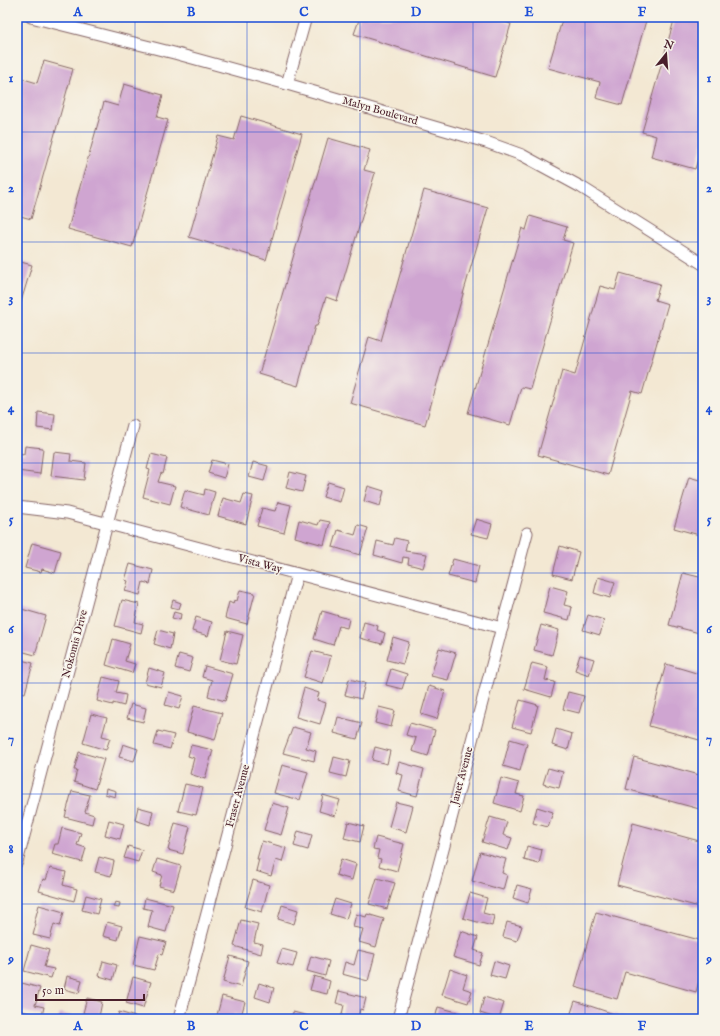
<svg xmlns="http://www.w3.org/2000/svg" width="720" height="1036" font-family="'IM FELL English',serif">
<rect width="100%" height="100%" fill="#f7f3e8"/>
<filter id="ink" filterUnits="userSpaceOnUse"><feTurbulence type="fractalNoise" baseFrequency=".025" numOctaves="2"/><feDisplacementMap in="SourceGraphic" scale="8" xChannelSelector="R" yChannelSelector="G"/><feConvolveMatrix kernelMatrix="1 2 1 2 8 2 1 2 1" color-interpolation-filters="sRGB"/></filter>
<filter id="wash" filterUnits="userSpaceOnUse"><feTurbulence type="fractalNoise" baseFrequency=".012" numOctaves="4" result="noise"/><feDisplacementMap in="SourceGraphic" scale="16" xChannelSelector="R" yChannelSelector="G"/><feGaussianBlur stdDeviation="0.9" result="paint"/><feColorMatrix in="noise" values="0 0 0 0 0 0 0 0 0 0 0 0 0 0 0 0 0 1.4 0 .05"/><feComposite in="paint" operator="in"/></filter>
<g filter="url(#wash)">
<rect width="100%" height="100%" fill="#f3e8d3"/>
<g id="blocks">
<g fill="#cfa5d1">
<path d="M360,17h137v2l14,5 -16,53 -141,-43z"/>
<path d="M563,17h84l-25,88 -26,-7 4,-16 -52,-14z"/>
<path d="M675,17h28v125l-8,27 -44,-12 5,-21 -14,-4z"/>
<path d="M44,61l29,8 -42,150 -14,-4v-138l20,6z"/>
<path d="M124,84l39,11 -6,22 11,3 -36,127 -64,-18 36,-127 14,4z"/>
<path d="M241,116l61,18 -36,126 -77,-23 29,-101 16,4z"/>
<path d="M328,138l42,12 -6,20 11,3 -38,128 -11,-4 -9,29h-2l-17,60 -39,-12z"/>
<path d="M424,190l64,18 -63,217 -75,-22 19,-66 12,4z"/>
<path d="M530,216l37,11 -4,13 10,3 -43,146 -9,-2 -11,38 -42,-12 54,-185 4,2z"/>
<path d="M17,261l15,4 -15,50z"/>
<path d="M620,273l40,11 -5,16 13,4 -26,90 -10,-3 -24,84 -70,-20 24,-84 13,4 25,-89 15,4z"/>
<path d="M703,388v15l-4,-2z"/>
<path d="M38,412l17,2 -2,16 -16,-2z"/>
<path d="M25,446l18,2 -3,26 -23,-3v-18l7,1z"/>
<path d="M54,452l17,2 -1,7 16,2 -2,17 -33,-4z"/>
<path d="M151,454l16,4 -4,16 -2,-1 -3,9 17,4 -5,18 -27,-7 7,-27 -3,-1z"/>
<path d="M212,460l16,4 -4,14 -16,-5z"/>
<path d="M253,462l15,4 -4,15 -15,-4z"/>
<path d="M290,472l16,4 -4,16 -16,-4z"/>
<path d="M689,477l14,4v55l-29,-8z"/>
<path d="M328,482l16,5 -4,15 -17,-5z"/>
<path d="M368,486l16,5 -4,15 -16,-5z"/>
<path d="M205,489l10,3 -6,23 -29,-8 5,-17 19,5z"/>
<path d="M244,494l9,2 -7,28 -28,-8 5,-18 18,5z"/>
<path d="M278,502l13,3 -7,28 -27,-7 5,-18 13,3z"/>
<path d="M476,519l16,5 -4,14 -17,-4z"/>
<path d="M299,520l19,5 2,-5 10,2 -6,23 -29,-8z"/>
<path d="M358,525l10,3 -8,27 -27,-8 5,-17 17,5z"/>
<path d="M395,538l12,3 -2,10 22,3 -4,14 -15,-4 1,-6 -6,-1 -1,6 -28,-8 3,-14 16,4z"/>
<path d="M32,543l29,8 -6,22 -13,-4 -1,3 -16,-4z"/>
<path d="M560,546l19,6 -7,27 -19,-5z"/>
<path d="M453,559l26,7 -4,17 -27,-7z"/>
<path d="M130,564l23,6 -3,14 -7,-2 -3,13 -15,-4 3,-10 -3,-1z"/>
<path d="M683,573l20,5v56l-34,-9z"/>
<path d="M598,577l17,5 -5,16 -16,-5z"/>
<path d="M550,586l18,5 -4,14 8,2 -3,13 -26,-7z"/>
<path d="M240,590l15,3 -8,31 -22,-6 4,-16 4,2 1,-4 3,1z"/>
<path d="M122,600l17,4 -4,18 8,2 -2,9 -26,-7z"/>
<path d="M173,600l8,3 -2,6 -8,-2z"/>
<path d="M18,608l28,8 -11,39 -18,-5 4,-18 -4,-1z"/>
<path d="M322,611l27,8 -2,9 -8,-2 -6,19 -19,-6z"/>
<path d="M174,612l7,2 -1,6 -8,-2z"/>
<path d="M588,615l16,5 -4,15 -17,-5z"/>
<path d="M196,617l16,5 -4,14 -16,-5z"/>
<path d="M364,622l14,4 -1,4 8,3 -3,11 -22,-6z"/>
<path d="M541,625l18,5 -7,25 -18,-5z"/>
<path d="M158,630l15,4 -3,15 -16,-5z"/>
<path d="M227,631l16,4 -7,29 -16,-4z"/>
<path d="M393,637l16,5 -6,22 -16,-4z"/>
<path d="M113,639l17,5 -5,17 10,3 -3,9 -26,-8z"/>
<path d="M439,648l17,5 -8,27 -17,-4z"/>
<path d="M312,651l19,5 -8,27 -19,-6z"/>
<path d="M179,654l14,4 -4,14 -14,-4z"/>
<path d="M580,655l14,4 -5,16 -14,-5z"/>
<path d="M17,659l16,4 -8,30 -8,-2z"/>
<path d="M532,663l16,4 -3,13 10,2 -4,15 -27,-8z"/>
<path d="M666,664l37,11v66l-54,-15z"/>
<path d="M205,666l28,8 -8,27 -17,-5 4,-16 -10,-3z"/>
<path d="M149,668l16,5 -4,14 -16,-4z"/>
<path d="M391,669l16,5 -5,15 -16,-4z"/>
<path d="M103,677l16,4 -3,12 10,2 -2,11 -11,-3v2l-16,-4z"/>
<path d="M349,679l16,4 -4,16 -16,-4z"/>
<path d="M429,686l16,5 -8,28 -16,-5z"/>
<path d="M304,688l15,5 -2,7 9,3 -6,21 -24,-7z"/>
<path d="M169,692l14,4 -4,13 -14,-4z"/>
<path d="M568,692l16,4 -5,17 -16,-4z"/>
<path d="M520,700l18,5 -7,27 -19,-5z"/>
<path d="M131,704l15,4 -3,14 -16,-4z"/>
<path d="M194,706l28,7 -7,27 -28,-8z"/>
<path d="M379,707l16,4 -4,16 -16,-4z"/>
<path d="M91,714l16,4 -5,18 8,2 -4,12 -23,-7z"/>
<path d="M338,717l24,6 -5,16 -23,-6z"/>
<path d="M410,723l25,7 -7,26 -16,-5 4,-13 -10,-3z"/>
<path d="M293,727l18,5 -5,16 10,3 -2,10 -31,-8z"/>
<path d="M556,729l16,5 -4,16 -16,-5z"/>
<path d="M158,731l16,4 -4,14 -16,-4z"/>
<path d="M510,739l17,5 -7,27 -17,-5z"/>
<path d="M123,744l15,5 -4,12 -15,-4z"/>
<path d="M191,745l22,5 -8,29 -15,-5 4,-16 -6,-2z"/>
<path d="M375,747l15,4 -3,13 -15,-4z"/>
<path d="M79,752l25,7 -9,30 -21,-7 3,-12h-3z"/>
<path d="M334,757l16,4 -4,16 -16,-4z"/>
<path d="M634,757l69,19v34l-77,-21z"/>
<path d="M399,762l25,7 -7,27 -18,-5 4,-16 -7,-2z"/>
<path d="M282,765l26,7 -8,28 -26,-7z"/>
<path d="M548,768l15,4 -4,16 -16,-4z"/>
<path d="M501,778l18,5 -3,11 8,2 -4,15 -26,-8z"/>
<path d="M185,784l18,4 -7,27 -18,-4z"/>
<path d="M106,788l10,3 -1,6 -10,-3z"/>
<path d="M72,791l18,4 -5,17 9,3 -2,9 -27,-7z"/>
<path d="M323,795l17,5 -5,16 -16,-5z"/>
<path d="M396,802l17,4 -7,26 -17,-5z"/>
<path d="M272,803l17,5 -8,27 -17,-5z"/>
<path d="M138,807l15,4 -3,14 -15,-5z"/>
<path d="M537,807l16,5 -5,15 -15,-4z"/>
<path d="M490,817l17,5 -4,13 9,3 -4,12 -26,-8z"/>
<path d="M109,820l15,4 -4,15 -15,-4z"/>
<path d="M348,822l16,4 -4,16 -16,-4z"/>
<path d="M175,823l15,4 -7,27 -15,-4z"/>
<path d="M633,823l70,19v66l-86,-23z"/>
<path d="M62,828l19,5 -4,12 9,3 -4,14 -30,-8 3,-10h3z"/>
<path d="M298,831l14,4 -4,15 -14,-4z"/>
<path d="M376,837l28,7 -7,27 -18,-5 2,-7 -4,-1 2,-8 -6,-1z"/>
<path d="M262,841l24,7 -4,14 -6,-2 -5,16 -15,-5 3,-12h-2z"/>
<path d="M128,846l14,4 -4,12 -14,-4z"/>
<path d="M527,846l15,4 -3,14 -15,-4z"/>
<path d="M480,852l26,7 -4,14 5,2 -4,15 -31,-9z"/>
<path d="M99,857l15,4 -3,15 -16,-4z"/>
<path d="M157,859l24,7 -7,24 -15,-4 3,-11 -9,-3z"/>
<path d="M341,859l15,5 -4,16 -16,-5z"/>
<path d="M50,868l16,4 -3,13 14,4 -3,12 -35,-10 4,-12 3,1z"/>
<path d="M377,878l18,5 -8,26 -18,-5z"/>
<path d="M253,880l16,5 -7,27 -17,-5z"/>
<path d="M517,885l15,4 -4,14 -15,-5z"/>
<path d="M470,893l17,5 -4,15 11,3 -2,10 -29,-8z"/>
<path d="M86,895l15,4 -4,15 -15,-4z"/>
<path d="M145,898l28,7 -7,27 -18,-5 4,-17 -9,-2z"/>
<path d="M335,899l16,5 -5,15 -16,-5z"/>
<path d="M115,902l5,1 -1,5 -6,-1z"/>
<path d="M39,905l25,7 -4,14 -6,-2 -4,15 -17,-4 3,-11 -2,-1z"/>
<path d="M282,905l16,5 -4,14 -16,-5z"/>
<path d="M596,912l107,29v24l-7,27 -71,-20 -8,27 -42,-12z"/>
<path d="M356,914l10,3 1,-3 17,5 -8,28 -17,-5 4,-13 -10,-2z"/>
<path d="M241,920l17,4 -4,18 9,2 -2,10 -27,-8z"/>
<path d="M107,922l15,4 -4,14 -15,-4z"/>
<path d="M507,922l15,4 -5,15 -14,-4z"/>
<path d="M461,931l17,6 -4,13 9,3 -4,12 -26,-8z"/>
<path d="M140,936l26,6 -4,13 -3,-1 -5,16 -21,-5z"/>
<path d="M31,945l18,5 -5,17 10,2 -3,9 -27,-7z"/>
<path d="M282,949l15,4 -4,14 -16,-4z"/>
<path d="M358,950l17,4 -7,27 -26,-7 3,-12 9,3z"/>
<path d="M230,956l18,5 -7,26 -18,-5z"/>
<path d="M311,956l18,5 -4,15 -18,-5z"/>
<path d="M103,961l14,4 -4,15 -14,-4z"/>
<path d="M494,961l15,5 -4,13 -15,-4z"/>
<path d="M450,969l17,6 -4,13 9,3 -4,12 -26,-8z"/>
<path d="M67,976l15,4 -3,13 -15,-4z"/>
<path d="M314,976l16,5 -3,13 -17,-4z"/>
<path d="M133,977l18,5 -8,26 -17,-5z"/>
<path d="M22,983l18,5 -5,17 9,2 -2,9 -25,-6v-8z"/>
<path d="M259,983l15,5 -4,14 -15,-5z"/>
<path d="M339,991l27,7 -3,12 -3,-1 -2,10h-17l3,-14 -8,-2z"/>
<path d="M222,996l23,6 -4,14 -7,-2 -2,5h-16z"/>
<path d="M484,997l20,6 -5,16 -19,-6z"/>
<path d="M87,998l15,4 -3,15 -16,-4z"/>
<path d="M575,1001l54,18h-60z"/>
<path d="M438,1007l19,5 -2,7h-20z"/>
<path d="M119,1012l23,7h-25z"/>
<path d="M293,1012l20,5v2h-22z"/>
<path d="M60,1013l12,3v3h-14z"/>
</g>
</g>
</g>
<g filter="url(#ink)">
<use href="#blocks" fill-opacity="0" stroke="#856566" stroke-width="1"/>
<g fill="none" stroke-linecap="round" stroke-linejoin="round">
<g stroke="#856566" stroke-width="13">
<g id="street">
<path d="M31,17l143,36 113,31 199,58 36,13 59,32 122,77"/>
<path d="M287,84l19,-67"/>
<path d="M17,507l50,6 23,6 412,109"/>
<path d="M17,862l116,-436"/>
<path d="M179,1019l118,-445"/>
<path d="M398,1019l129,-486"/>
</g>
</g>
<use href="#street" stroke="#fff" stroke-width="11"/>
</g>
</g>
<path fill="none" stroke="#1d4ed8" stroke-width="1" stroke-opacity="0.55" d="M135,17v1002M247,17v1002M360,17v1002M473,17v1002M585,17v1002M17,132h686M17,242h686M17,353h686M17,463h686M17,573h686M17,683h686M17,794h686M17,904h686"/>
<g text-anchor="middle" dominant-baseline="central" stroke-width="3" stroke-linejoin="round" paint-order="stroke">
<g font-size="11" fill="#4a1f2b" stroke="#f7f3e8">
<text transform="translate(380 111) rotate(16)">Malyn Boulevard</text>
<text transform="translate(260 564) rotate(15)">Vista Way</text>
<text transform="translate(75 644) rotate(-75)">Nokomis Drive</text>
<text transform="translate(462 776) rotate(-75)">Janet Avenue</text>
<text transform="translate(238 796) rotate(-75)">Fraser Avenue</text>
</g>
</g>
<rect width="720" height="1036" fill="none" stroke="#f7f3e8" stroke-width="44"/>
<g transform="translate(666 54) rotate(17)" stroke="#f7f3e8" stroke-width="3" paint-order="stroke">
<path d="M0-3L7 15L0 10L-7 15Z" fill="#4a1f2b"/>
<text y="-6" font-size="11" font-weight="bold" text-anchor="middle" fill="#4a1f2b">N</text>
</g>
<path d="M36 994v6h108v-6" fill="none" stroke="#4a1f2b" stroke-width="2"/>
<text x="42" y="994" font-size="12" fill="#4a1f2b" stroke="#f7f3e8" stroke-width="3" paint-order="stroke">50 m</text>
<rect x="22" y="22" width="676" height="992" fill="none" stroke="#1d4ed8" stroke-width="1.5"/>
<g font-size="13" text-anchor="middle" font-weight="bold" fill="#1d4ed8">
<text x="78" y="16">A</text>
<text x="191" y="16">B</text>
<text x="304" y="16">C</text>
<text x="416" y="16">D</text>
<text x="529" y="16">E</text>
<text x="642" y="16">F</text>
<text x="11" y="82">1</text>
<text x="709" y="82">1</text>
<text x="11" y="192">2</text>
<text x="709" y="192">2</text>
<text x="11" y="302">3</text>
<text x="709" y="302">3</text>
<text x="11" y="412">4</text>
<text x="709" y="412">4</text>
<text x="11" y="523">5</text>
<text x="709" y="523">5</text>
<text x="11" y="633">6</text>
<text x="709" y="633">6</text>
<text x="11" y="743">7</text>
<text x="709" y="743">7</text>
<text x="11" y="853">8</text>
<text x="709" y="853">8</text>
<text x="11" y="963">9</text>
<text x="709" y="963">9</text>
<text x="78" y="1030">A</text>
<text x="191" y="1030">B</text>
<text x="304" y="1030">C</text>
<text x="416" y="1030">D</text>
<text x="529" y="1030">E</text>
<text x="642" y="1030">F</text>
</g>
</svg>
